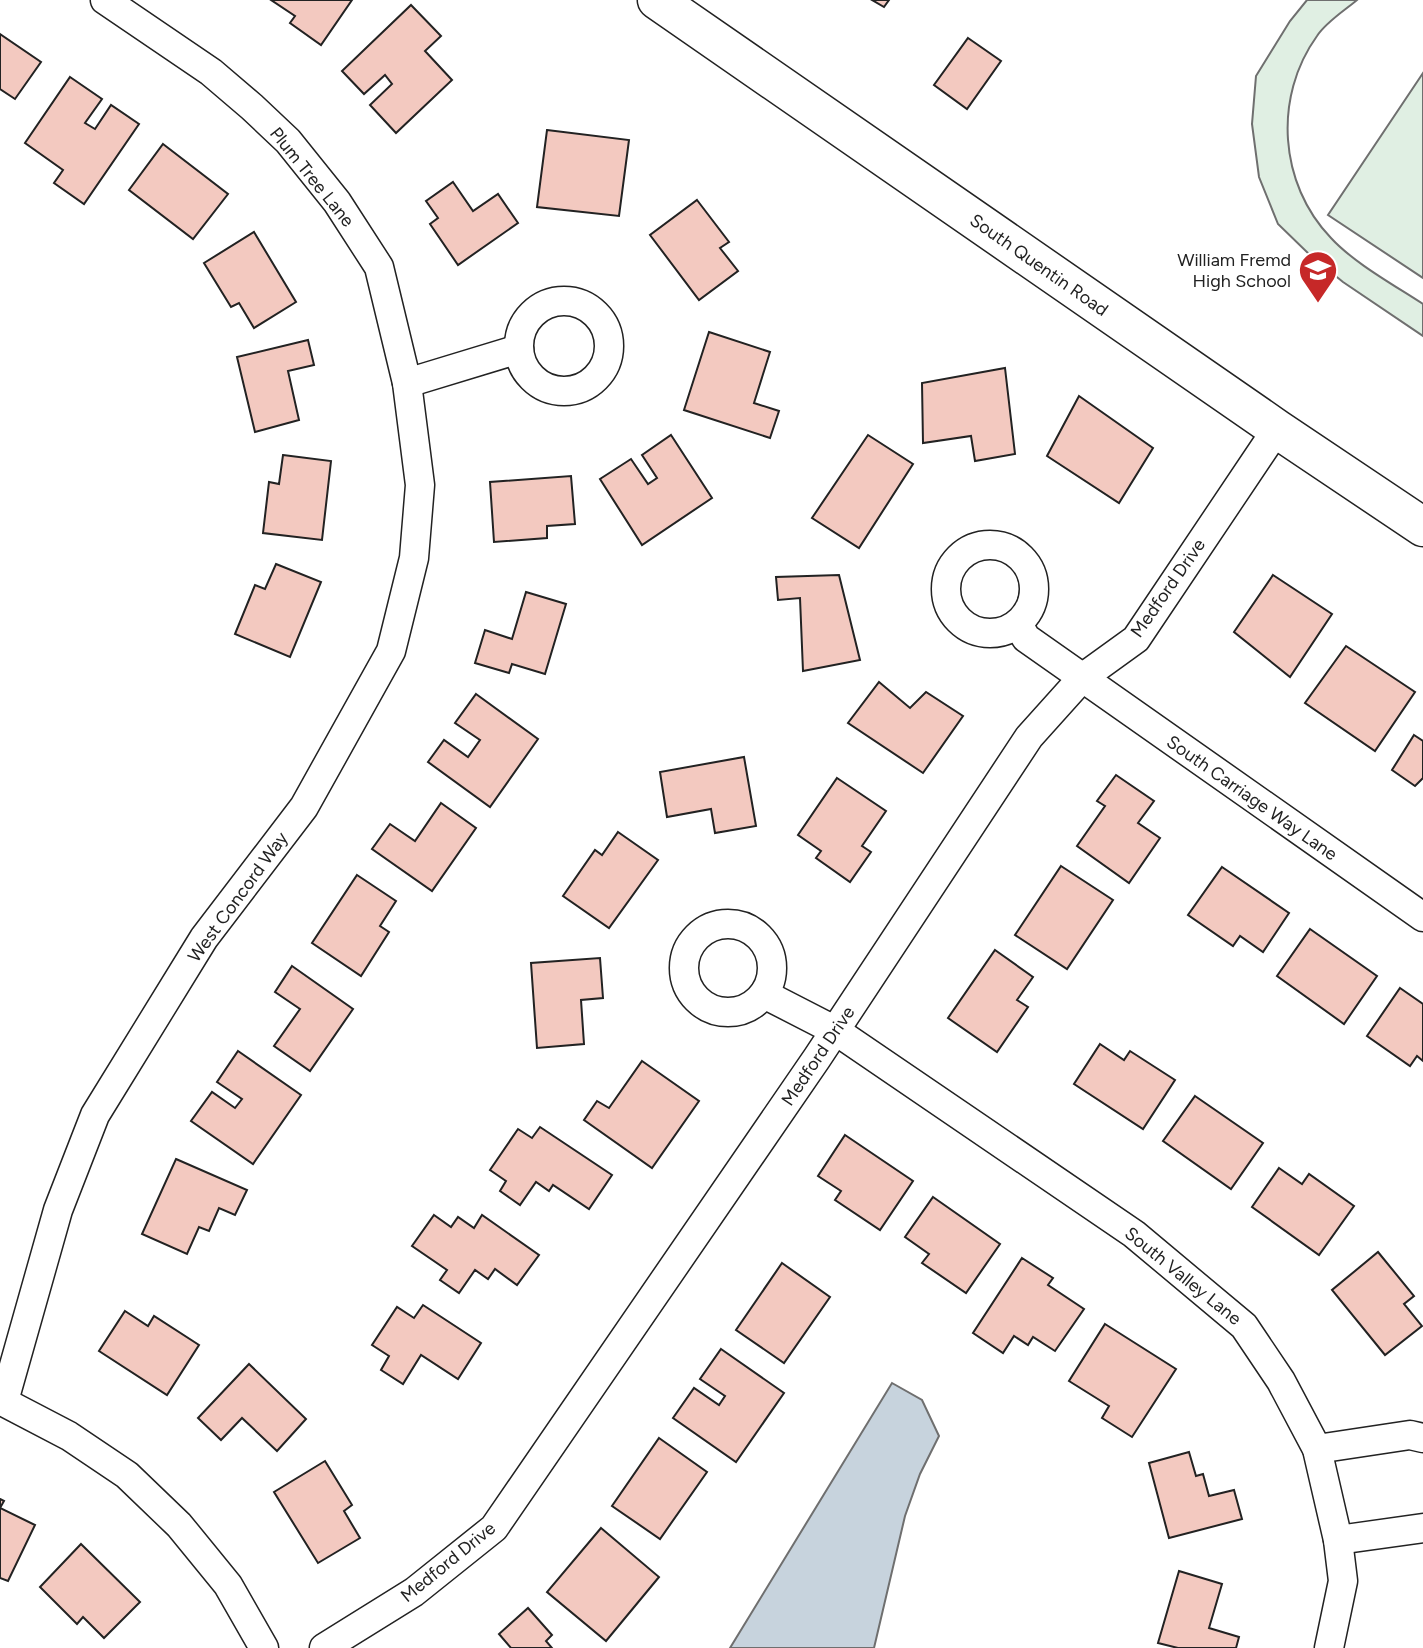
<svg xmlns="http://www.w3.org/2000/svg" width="1423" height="1648" font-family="Figtree,sans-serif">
<rect width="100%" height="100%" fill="#fff"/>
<g fill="#e0efe3" stroke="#6f6f6f" stroke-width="2">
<path d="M1307,0h50c-13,11 -31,22 -40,36 -44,61 -38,148 14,202 23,25 63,47 92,66v32l-80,-54 -32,-26 -33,-32 -19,-47 -7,-53 4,-48 34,-55z"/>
<path d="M1423,73v205l-95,-63z"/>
</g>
<path fill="#c7d3dd" stroke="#6f6f6f" stroke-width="2" d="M892,1383l30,17 17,36 -19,38 -15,42 -31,132h-144z"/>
<g fill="#f3c9c0" stroke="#222" stroke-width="2">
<path d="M271,0h81l-31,45 -31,-22 5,-7z"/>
<path d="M872,0h17l-5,7z"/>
<path d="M411,5l30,31 -16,15 27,29 -56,53 -26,-28 22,-21 -7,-9 -21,19 -22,-23z"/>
<path d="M0,34l41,28 -26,37 -15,-10z"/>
<path d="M968,38l33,23 -34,48 -33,-24z"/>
<path d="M70,77l32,22 -17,24 10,6 16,-24 28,19 -55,80 -30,-21 9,-13 -38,-27z"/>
<path d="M547,130l82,10 -10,76 -82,-9z"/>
<path d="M163,144l65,50 -35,45 -64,-49z"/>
<path d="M453,182l20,29 25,-17 20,29 -60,42 -28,-41 8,-6 -12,-17z"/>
<path d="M697,200l32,42 -9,6 18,23 -39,29 -49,-65z"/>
<path d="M254,232l42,70 -42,26 -15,-25 -8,4 -27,-44z"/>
<path d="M709,332l61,20 -16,51 25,8 -9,27 -86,-28z"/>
<path d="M308,340l6,25 -26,6 11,49 -44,12 -18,-75z"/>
<path d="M1005,368l10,86 -40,7 -4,-25 -48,7 -1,-60z"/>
<path d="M1079,396l74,52 -34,55 -72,-47z"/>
<path d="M671,435l41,63 -70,47 -42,-66 31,-20 17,25 9,-6 -15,-23z"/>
<path d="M868,435l45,29 -54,84 -47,-30z"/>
<path d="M283,455l48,6 -9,79 -59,-7 6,-51 10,2z"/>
<path d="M571,476l4,48 -28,2v12l-53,4 -4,-60z"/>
<path d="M276,564l45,18 -31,75 -55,-23 20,-49 10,4z"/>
<path d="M839,575l21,85 -57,11 -3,-73 -22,2 -2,-23z"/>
<path d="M1273,575l59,39 -42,63 -56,-45z"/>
<path d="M526,592l40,12 -21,70 -33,-10 -3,9 -34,-10 10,-33 27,9z"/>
<path d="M1346,646l69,46 -40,59 -70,-48z"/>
<path d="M879,682l31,26 16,-16 37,24 -40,57 -75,-50z"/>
<path d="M476,694l62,45 -48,68 -62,-45 16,-22 24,17 12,-17 -25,-17z"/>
<path d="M1414,735l9,6v37l-8,8 -23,-16z"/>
<path d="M744,757l12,69 -41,7 -4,-24 -44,8 -7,-45z"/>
<path d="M1116,775l38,26 -16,22 22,15 -31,45 -52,-37 28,-40 -8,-5z"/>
<path d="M837,778l49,33 -24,35 9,6 -21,30 -34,-24 5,-7 -23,-16z"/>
<path d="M441,803l35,25 -44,63 -60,-42 18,-25 25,17z"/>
<path d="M618,832l40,28 -49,68 -46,-32 32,-46 7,5z"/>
<path d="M1061,866l52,34 -46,69 -52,-34z"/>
<path d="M1222,867l67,46 -26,39 -23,-16 -7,10 -45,-31z"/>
<path d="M357,875l39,26 -16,25 9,6 -28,44 -49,-33z"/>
<path d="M1310,929l67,47 -33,48 -67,-48z"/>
<path d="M995,950l38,27 -16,23 11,7 -31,45 -49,-34z"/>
<path d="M600,958l3,40 -22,2 3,44 -47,4 -6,-85z"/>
<path d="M292,966l61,43 -43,62 -36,-25 26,-37 -25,-17z"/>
<path d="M1400,988l23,16v57l-6,-5 -7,10 -43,-30z"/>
<path d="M1100,1044l24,16 6,-9 45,29 -32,49 -69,-45z"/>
<path d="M238,1051l63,44 -48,69 -62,-43 21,-29 23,16 7,-9 -25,-17z"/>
<path d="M642,1061l57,40 -47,67 -68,-48 13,-19 12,7z"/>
<path d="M1195,1096l68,47 -32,46 -68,-48z"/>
<path d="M540,1127l72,48 -23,34 -36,-24 -4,6 -13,-9 -16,23 -20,-14 6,-10 -16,-11 28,-41 14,9z"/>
<path d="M845,1135l68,46 -33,49 -45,-30 6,-9 -23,-15z"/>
<path d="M176,1159l71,31 -12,25 -16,-7 -10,23 -10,-4 -12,27 -45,-20z"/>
<path d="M1279,1168l23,16 7,-10 45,32 -35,49 -67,-48z"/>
<path d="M933,1197l67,47 -34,49 -44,-30 7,-9 -24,-17z"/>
<path d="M434,1215l17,12 7,-10 16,11 8,-13 57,40 -22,30 -22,-16 -7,10 -13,-9 -16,23 -19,-13 7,-10 -35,-24z"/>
<path d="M1378,1252l36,44 -10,8 18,22 -37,29 -53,-65z"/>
<path d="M1022,1258l31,20 -5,7 36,24 -29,42 -22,-14 -5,8 -14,-9 -11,17 -30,-20z"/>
<path d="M782,1263l48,34 -46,66 -48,-33z"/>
<path d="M423,1305l58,38 -23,36 -37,-24 -18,29 -22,-14 8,-14 -17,-11 25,-38 17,11z"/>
<path d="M125,1311l23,15 6,-10 45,29 -32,50 -68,-44z"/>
<path d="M1105,1324l71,45 -44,68 -30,-19 7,-12 -40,-25z"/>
<path d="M721,1349l63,44 -48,69 -63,-44 21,-30 25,17 6,-9 -25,-17z"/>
<path d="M249,1364l57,55 -29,32 -35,-33 -21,22 -23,-22z"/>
<path d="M659,1438l48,34 -47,67 -48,-33z"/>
<path d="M1189,1452l7,24 7,-2 6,22 25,-6 8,29 -73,19 -20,-75z"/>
<path d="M325,1461l27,44 -8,6 16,27 -42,25 -44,-71z"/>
<path d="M0,1499l4,2 -4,7 35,17 -27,56 -8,-3z"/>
<path d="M601,1528l58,49 -53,64 -59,-49z"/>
<path d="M81,1544l59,58 -36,36 -21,-21 -6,7 -37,-37z"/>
<path d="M1179,1571l43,13 -13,44 30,9 -3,11h-58l-20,-5z"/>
<path d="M528,1608l24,27 -6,6 6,7h-41l-12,-14z"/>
</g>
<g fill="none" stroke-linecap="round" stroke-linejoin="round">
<g stroke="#222" stroke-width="31">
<g id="street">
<circle cx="564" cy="346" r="45"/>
<path d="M407,383l112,-34"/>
<circle cx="990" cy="589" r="44"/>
<path d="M1018,624l8,14 397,279"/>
<circle cx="728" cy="968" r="44"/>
<path d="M764,994l72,37 298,203 110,92 37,55 36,68 21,91 5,41 -14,67"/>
<path d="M0,1400l69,36 58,39 52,50 49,60 36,63"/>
<path d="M4,1401l54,-191 37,-95 109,-177 100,-131 87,-156 23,-93 6,-73 -13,-102 -28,-116 -42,-65 -49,-61 -36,-34 -41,-35 -106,-72"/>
<path d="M1317,1449l93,-14 13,3"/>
<path d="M1338,1540l85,-12"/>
<path d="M324,1648l90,-56 80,-64 323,-470 212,-321 53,-59 54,-39 141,-210"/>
</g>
</g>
<g stroke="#222" stroke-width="41">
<path id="secondary" d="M657,0l620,429 146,98"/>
</g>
<use href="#street" stroke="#fff" stroke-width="28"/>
<use href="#secondary" stroke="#fff" stroke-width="38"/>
</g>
<defs>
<g id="school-pin" transform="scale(2.0125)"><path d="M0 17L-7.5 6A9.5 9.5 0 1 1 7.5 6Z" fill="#c62828" stroke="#fff"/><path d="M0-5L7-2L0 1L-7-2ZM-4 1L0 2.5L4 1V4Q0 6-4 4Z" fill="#fff"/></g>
</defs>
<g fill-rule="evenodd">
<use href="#school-pin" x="1318" y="270"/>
</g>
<g text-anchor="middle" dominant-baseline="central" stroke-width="5" stroke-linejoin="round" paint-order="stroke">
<g font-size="18" fill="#222" stroke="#fff">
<text transform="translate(312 177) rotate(51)">Plum Tree Lane</text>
<text transform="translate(1039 265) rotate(35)">South Quentin Road</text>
<text transform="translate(1168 588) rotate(-55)">Medford Drive</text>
<text transform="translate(1252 798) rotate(35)">South Carriage Way Lane</text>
<text transform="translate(238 897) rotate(-54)">West Concord Way</text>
<text transform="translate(818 1056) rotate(-56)">Medford Drive</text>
<text transform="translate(1183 1276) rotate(39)">South Valley Lane</text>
<text transform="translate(448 1562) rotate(-39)">Medford Drive</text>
</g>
<g font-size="18" fill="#222" stroke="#fff" text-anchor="end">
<text x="1291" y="260">William Fremd<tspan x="1291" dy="21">High School</tspan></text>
</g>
</g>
</svg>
